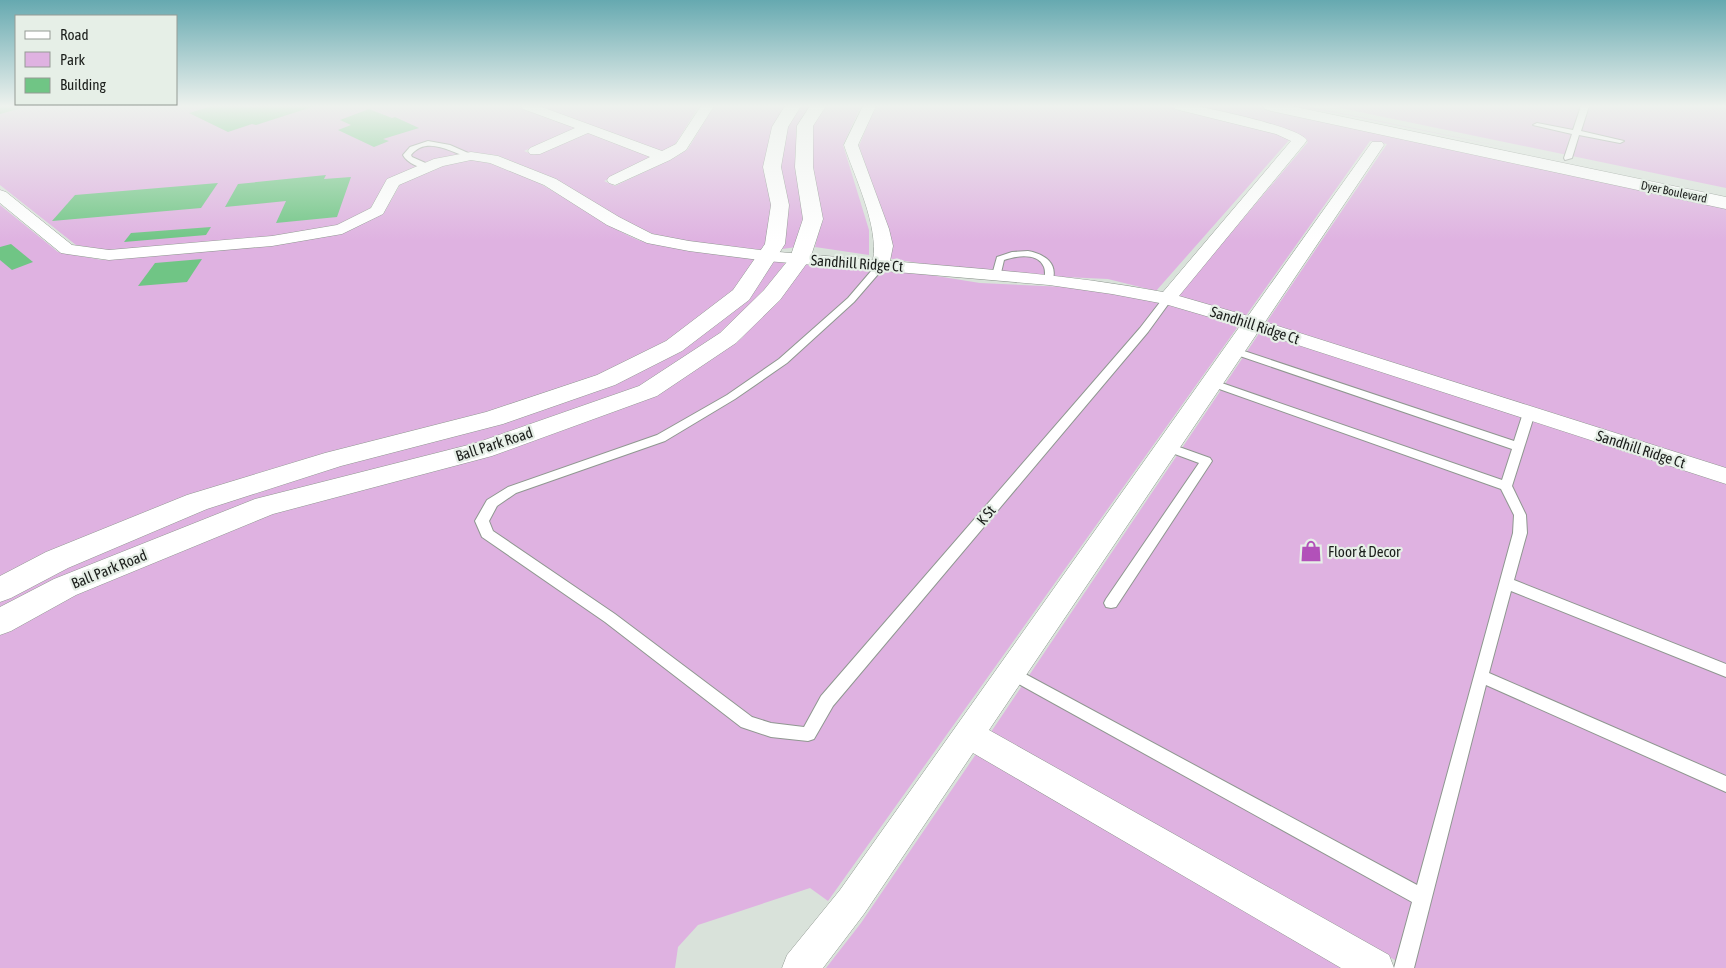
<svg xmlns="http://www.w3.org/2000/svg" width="1726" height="968" font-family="'Asap Condensed',sans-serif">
<rect width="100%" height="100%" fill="#d9e2da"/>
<g fill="#dfb2e1">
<path d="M0,106h517l60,22 -53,23 10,4 54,-23 66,25 -50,24 11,5 61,-29 12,-8 26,-43h71l-12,20 -2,79 -5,38 -5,7 -69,-8 -39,-8 -33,-15 -64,-40 -60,-24 -21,-2 -87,27 -19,30 -31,16 -66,11 -159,14 -37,-6 -76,-60z"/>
<path d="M539,106h160l-25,40 -10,6z"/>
<path d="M801,106h9l-13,19 -1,42 8,51 -7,29 -15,2 2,-4 -4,-78 8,-40z"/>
<path d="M825,106h36l-18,39 26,85v25l-54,-8 7,-28 -10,-52v-40z"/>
<path d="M878,106h291l107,27 14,6 -134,152 -48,-12 -127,-6 -94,-15 1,-28 -29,-84 16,-39z"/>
<path d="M1191,106h67l468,100v264l-460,-147 121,-179 -17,-3 -125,176 -68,-20 131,-155c-12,-16 -95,-31 -117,-36z"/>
<path d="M1283,106h24l222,46 -192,-39z"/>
<path d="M1331,106h395v82z"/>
<path d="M471,160c63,7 111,55 167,80 8,3 18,4 26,6 30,6 61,9 91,13l-23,34 -66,49 -66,33 -109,37 -159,40 -332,128v-375l58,47 44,8 169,-15 77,-14 37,-20 16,-28 42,-18z"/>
<path d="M811,256l169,27 130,6 129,36 -411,576 -18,-13 -112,37 -20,22 -3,21h-675v-336l70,-37 198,-82 217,-56 246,-111 11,-8z"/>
<path d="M789,258l-26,35 -44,42 -78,51 -162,57 -218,56 -261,112v-11l62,-33 138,-58 137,-43 274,-80 138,-88 26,-38z"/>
<path d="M1260,332l466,151v485h-317l-418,-236z"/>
<path d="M976,754l369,214h-519l35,-45z"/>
</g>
<g fill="#70c585">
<path d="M0,106h29l-29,8z"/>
<path d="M212,106l42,1 6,-1h55l-59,19 -4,-1 -24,8 -39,-19z"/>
<path d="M369,109l23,9 3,-1 24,11 -36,11 6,2 -15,6 -36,-17 13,-5 -11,-5z"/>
<path d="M326,175l-2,4 27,-2 -14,40 -61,6 10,-22 -61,6 13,-23z"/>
<path d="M218,183l-17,25 -149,13 23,-26z"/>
<path d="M211,227l-5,8 -82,7 7,-9z"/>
<path d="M11,244l22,18 -21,8 -12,-10v-13z"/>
<path d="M202,259l-15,23 -49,4 17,-23z"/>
</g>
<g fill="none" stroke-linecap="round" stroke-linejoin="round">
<g stroke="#8f9790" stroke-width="2">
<g id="lane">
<path d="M1581,106h8l-8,25 43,10 -4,2 -41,-8 -7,23 -7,2 -1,-2 8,-24 -39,-9 4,-2 36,7z"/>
<path d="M428,141l22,4 25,11 -4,2c-19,-5 -44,-23 -60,-3l1,2 18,8v4c-9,0 -23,-6 -27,-14l7,-8z"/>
<path d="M1028,251c16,3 31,12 24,31h-6c-2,-5 0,-10 -2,-15 -6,-15 -29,-11 -40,-7l-4,17h-6l-2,-2 5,-18 15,-5z"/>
<path d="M881,262l5,3 -32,37 -67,61 -52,36 -70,42 -149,52 -19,13 -8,15 4,10 122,83 137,103 19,6 33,4 17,-31 319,-368 24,-31h6l2,2 -24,33 -315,374 -19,33 -6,2 -37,-4 -30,-10 -136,-105 -123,-85 -7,-16 12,-21 21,-13 149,-52 70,-40 52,-36 69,-61 30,-35z"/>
<path d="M1235,348l279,93 9,-28 6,-4 4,1 2,3 -23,73 14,29 1,18 -13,47 212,84v13l-215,-86 -22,82 237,103v16l-240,-107 -72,283h-20l18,-66 -406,-225 -3,-4 3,-4 5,-2 5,2 401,216 96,-352 1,-18 -13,-26 -293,-104 -2,-2 2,-2h8l286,99 10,-31 -281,-96 -1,-2z"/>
<path d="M1168,443l42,15 2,3 -96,146 -5,1 -5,-1 -2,-4 2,-4 93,-136 -35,-13 -2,-3z"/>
</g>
</g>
<g stroke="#8f9790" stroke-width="1">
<g id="street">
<path d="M521,106h18l123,45 14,-7 25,-38h13l-28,44 -16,10 -55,25 -6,-2 -2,-3 2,-3 41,-20 -62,-24 -48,21h-10l-2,-3 2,-3 45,-20 -52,-19z"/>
<path d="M863,106h13l-18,39 31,84 4,17 -3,15c92,8 183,14 273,31l128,-151 -15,-7 -101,-25 -1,-3c7,0 15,-1 23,0 19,4 101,21 110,34l-2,3 -126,153 69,20 124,-174h10l2,3 -119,177 461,146v16l-468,-152 -269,398 400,225 5,13h-53l-368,-215 -109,161 -41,54h-41l5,-13 53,-65 400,-564 -75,-22 -53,-10 -63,-9 -282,-24 -78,-10 -42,-8 -40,-18 -63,-40 -54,-22 -19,-3 -28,6 -44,19 -16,29 -41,20 -70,12 -163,14 -42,-6 -6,-1 -61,-50v-13l6,2 66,53 37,5 163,-14 65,-11 34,-17 16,-29 47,-20 37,-7 27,4 58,23 63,38 33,17 37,7 78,10 106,9c6,-34 -18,-82 -29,-115z"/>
</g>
</g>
<g stroke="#8f9790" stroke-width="1">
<g id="secondary">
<path d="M785,106h16l-13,21 -7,40 8,38 -4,39 -36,56 -67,51 -67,34 -112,39 -162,42 -134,43 -139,59 -57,30 -11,4v-26l46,-24 141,-57 138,-42 161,-41 111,-37 69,-34 67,-51 32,-46 6,-39 -8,-38 9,-40z"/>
<path d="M810,106h16l-13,20v41l10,52 -13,40 -30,41 -44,43 -79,53 -165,60 -219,58 -197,81 -65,36 -11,4v-28l54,-28 201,-80 221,-56 163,-57 81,-53 44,-43 26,-32 13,-39 -8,-52 2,-41z"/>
<path d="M1263,106h28l435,91v12l-455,-98 -6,-2z"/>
</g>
</g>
<use href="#lane" fill="#fff" fill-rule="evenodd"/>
<use href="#street" fill="#fff" fill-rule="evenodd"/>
<use href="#secondary" fill="#fff" fill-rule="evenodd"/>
</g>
<linearGradient id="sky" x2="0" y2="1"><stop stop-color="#66a9b0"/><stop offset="0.44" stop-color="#eef2ee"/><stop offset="1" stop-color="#eef2ee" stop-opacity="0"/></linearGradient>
<rect width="1726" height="241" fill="url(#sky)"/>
<defs>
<g id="shop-bare" transform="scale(1.725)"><path d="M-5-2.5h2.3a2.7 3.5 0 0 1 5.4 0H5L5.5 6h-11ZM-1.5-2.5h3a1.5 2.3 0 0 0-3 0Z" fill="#b251b9" stroke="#e6efe7" stroke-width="2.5" paint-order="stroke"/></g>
</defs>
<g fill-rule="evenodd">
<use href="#shop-bare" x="1311" y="551"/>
</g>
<g text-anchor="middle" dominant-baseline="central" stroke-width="4.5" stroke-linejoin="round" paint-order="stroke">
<g font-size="12" fill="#1b1e1b" stroke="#e6efe7">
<text transform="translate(1674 192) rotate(12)">Dyer Boulevard</text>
</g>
<g font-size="15" fill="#1b1e1b" stroke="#e6efe7">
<text transform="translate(857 263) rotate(4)">Sandhill Ridge Ct</text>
<text transform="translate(1255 325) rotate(18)">Sandhill Ridge Ct</text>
<text transform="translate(494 444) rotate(-18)">Ball Park Road</text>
<text transform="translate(1641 449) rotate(18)">Sandhill Ridge Ct</text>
<text transform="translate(986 515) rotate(-50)">K St</text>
<text transform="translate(109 569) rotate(-22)">Ball Park Road</text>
</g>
<g font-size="15" fill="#1b1e1b" stroke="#e6efe7" text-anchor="start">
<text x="1328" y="551">Floor &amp; Decor</text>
</g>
</g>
<rect x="15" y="15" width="162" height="90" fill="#e6efe7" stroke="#959b95"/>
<rect x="25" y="31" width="25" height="8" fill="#ffffff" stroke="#959b95"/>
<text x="60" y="40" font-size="15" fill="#1b1e1b">Road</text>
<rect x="25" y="52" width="25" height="15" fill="#dfb2e1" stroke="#959b95"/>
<text x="60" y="65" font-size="15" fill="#1b1e1b">Park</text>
<rect x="25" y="78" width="25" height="15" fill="#70c585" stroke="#959b95"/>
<text x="60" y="90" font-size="15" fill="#1b1e1b">Building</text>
</svg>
